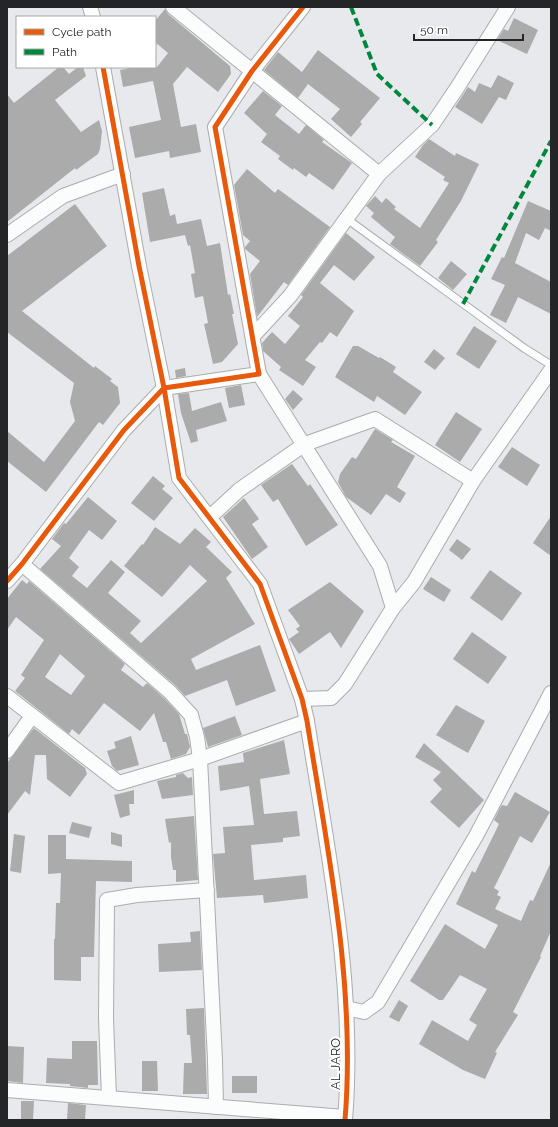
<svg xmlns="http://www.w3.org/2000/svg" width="558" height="1127" font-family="Raleway,sans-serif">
<rect width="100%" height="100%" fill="#e7e9ec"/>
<g fill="#ababac" fill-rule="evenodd">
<path d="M165,9l3,5 62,52 1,8 -13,18 -31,-25 -14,17 8,43 15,-3 5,28 -31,6 -1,-7 -34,7 -6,-31 32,-7 -8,-39 -30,6 -3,-17 15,-3h22l11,-14 -13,-11v-21z"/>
<path d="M514,18l24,12 -11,24 -30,-14 7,-11 4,2z"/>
<path d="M318,50l62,48 -20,24 2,2 -11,13 -20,-18 9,-10 -32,-25 -10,14 -34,-28 14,-18 24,20z"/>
<path d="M59,67h4l6,7 9,-7h5l3,9 -31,24 26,32 18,-12 3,11 -2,18 -2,5 -22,16 -1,-2 -68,54v-128l7,9z"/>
<path d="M498,75l16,8 -8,17 -7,-3 -17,27 -27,-17 13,-20 7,5 4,-9 12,5z"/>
<path d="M263,91l19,15 -7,9 24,19 7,-9 18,15 -2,2 30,21 -19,27 -24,-17 -3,4 -12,-9 -1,2 -15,-11 2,-3 -19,-14 6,-8 -23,-21z"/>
<path d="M429,139l26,17 1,-3 23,11 -18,37 -25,39 2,2 -18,24 -30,-22 5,-7 -24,-20 3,-4 -8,-7 9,-10 7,7 4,-5 10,9 -2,2 26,19 29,-45 -6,-3 2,-3 -30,-20 8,-12z"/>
<path d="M247,169l28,24 3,-4 52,38 -42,58 -4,-3 -27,35 -7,-43 10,-13 -15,-12v-2l5,-6 -7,-6 -9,-50z"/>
<path d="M164,188l6,28 5,-2 2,10 24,-5 6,27 13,-3 8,52 2,-1 4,20h-2l6,30 -16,18 -9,2 -9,-40 4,-1 -5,-27 -8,2 -4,-24 4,-1 -5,-28 -2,1 -3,-11 -35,7 -8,-49z"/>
<path d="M528,201l23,10v20l-6,-3 -6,12 -13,-7 -11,30 36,19v32l-33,-17 -12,26 -16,-8 15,-30 -14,-6 11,-22 2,1z"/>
<path d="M75,204l32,42 -85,65 72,57 1,-2 17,13 -2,2 8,6 2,16 -17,22 -4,-3 -53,70 -39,-31v-30l37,31 31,-41 -5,-19 4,-19 -67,-51v-76z"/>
<path d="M346,233l29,24 -21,24 -20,-16 -14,18 34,28 -17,26 -7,-5 -8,11 -2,-1 -15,18 11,7 -13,19 -24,-16 2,-3 -18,-16 -1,-8 10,-11 13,12 15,-18 -12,-10 15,-19 -2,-2z"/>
<path d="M451,261l16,13 -14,16 -15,-12z"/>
<path d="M474,326l23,15 -18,28 -23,-15z"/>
<path d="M353,346h5l21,12 1,-1 16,10 -3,5 29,20 -17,23 -28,-19 -3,6 -39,-25z"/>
<path d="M434,349l11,9 -10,12 -11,-8z"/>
<path d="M185,368l1,8 -10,2 -1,-8z"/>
<path d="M241,385l4,20 -16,3 -4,-20z"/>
<path d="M293,390l10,9 -10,11 -8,-11z"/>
<path d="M189,393l3,18 29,-9 6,19 -31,9 2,11 -7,2 -10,-30 -3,-19z"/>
<path d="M456,412l26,17 -22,33 -25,-17z"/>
<path d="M375,429l18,11 -2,2 24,14 -18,31 9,6 -6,10 -14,-9 -15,21 -25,-18 -8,-15 2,-8 12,-17 4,2z"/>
<path d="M512,447l28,18 -13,21 -29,-19z"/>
<path d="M292,464l16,22 2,-2 28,41 -32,21 -28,-47 -5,3 -12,-17z"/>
<path d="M153,476l12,10 -3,3 11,9 -19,23 -23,-18z"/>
<path d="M88,497l29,24 -15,19 -13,-10 -20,28 10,9 -7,9 15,12 24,-28 14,12 -17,21 33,28 -11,12 11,10 66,-62 -17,-16 -28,32 -38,-31 18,-22 1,1 12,-18 25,17 15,-16 16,14 -5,5 26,25 -6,6 29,46 -64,35 5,11 64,-25 16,46 -40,15 -9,-26 -42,16 -9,-10 -136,-117 21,-23 -9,-7 12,-16 2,1z"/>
<path d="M244,498l15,21 -7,5 16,23 -16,12 -29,-42z"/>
<path d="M551,516v40l-18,-13z"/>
<path d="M457,539l14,10 -9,11 -13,-10z"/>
<path d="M490,570l32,23 -20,28 -32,-23z"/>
<path d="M431,577l20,13 -7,12 -21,-13z"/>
<path d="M22,580l5,4 2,-3 96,83 -4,6 22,17 4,-4 17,15 15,16 6,20h2l3,13 -4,7 -15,5 -5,-17h-3l-9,-29 -14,18 -36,-28 -25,32 -7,-6 -3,5 -54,-43 10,-13 -4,-3 23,-35 -28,-23 -9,13v-31zM60,654l25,22 -14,19 -26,-18z"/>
<path d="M330,582l34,29 -23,37 -11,-16 -31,22 -10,-15 10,-7 -3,-3 4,-3 -12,-16z"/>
<path d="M472,632l35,25 -19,27 -35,-25z"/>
<path d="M456,705l29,16 -17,32 -32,-18z"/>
<path d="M235,716l7,19 -34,12 -5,-19z"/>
<path d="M34,728l51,40 2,6 -17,23 -23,-18 -1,-24h-11l-5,40 -5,-4 -18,24v-52z"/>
<path d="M131,736l8,29 -22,6 -5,-5 -5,-15 9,-3 -2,-6z"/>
<path d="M284,740l6,34 -30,5 4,35 33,-3 3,25 -17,2v4l-32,3 3,35 52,-5 2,23 -44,5 -1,-8 -46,3 -4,-44 12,-1 -2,-26 31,-2 -5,-39 -29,5 -2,-25 26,-4 -1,-9z"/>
<path d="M424,743l60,57 -25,28 -29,-26 12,-13 -9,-9 8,-8 -26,-15z"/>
<path d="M183,773l5,5 4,-1 1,18 -31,4 -5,-18 19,-4v-2z"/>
<path d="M134,790v14h-5l1,11 -10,3 -6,-23z"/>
<path d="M515,792l35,20 -18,31 -12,-7 -26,52 5,3 -2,4 4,2 -6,12 26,12 9,-21 3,1 18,-39v69l-11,25 1,1 -28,55 5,3 -23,37 2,1 -12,26 -22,-9 -44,-26 13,-24 36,21 9,-16 -8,-5 18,-31 -27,-14 -17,25h-4l-29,-19 35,-57 40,25 13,-24 -42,-21 16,-33 3,2 24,-49 -5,-4 6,-12 2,-3 5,1z"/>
<path d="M194,816l4,64 -22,2v-12h-3l-2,-13v-15l-2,1 -4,-24z"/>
<path d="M72,822l20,5 -3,11 -20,-5z"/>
<path d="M111,832l11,3v12l-11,-3z"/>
<path d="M14,834l11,2 -4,37 -11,-2z"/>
<path d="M48,835h18v24l66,2v21l-36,-1 -2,76h-13v24l-27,-1v-41h1l1,-36h4l1,-30 -13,1z"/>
<path d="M200,931l2,39 -43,2 -1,-28 33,-2 -1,-10z"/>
<path d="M399,1000l9,6 -9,16 -10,-5z"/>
<path d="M204,1008l3,86h-24l1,-31h8l-2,-28h-3l-1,-26z"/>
<path d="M72,1041h25l1,44h-10v3l-18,-2v-2l-24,-1 1,-25 25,1z"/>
<path d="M7,1046l17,1 -1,36 -16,-2z"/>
<path d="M142,1061h15l1,30h-16z"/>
<rect x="232" y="1076" width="25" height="17"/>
<path d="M21,1101h13l-1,19h-12z"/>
<path d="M68,1103l18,2 -1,15h-18z"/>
</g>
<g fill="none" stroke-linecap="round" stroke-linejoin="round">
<g stroke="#abacae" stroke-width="9">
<path id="service" d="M347,219l177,129 27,17"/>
</g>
<g stroke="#abacae" stroke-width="16">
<g id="minor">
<path d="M90,7l3,10"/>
<path d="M173,7l206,167"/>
<path d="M103,67l36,199 25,122 15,90 81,106 42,115 5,22c21,132 49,265 38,399"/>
<path d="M7,235l56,-39 60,-22"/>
<path d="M253,336l37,-40 89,-122 53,-49 25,-37 51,-81"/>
<path d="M259,374l121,192 13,42"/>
<path d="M210,517l29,-27 66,-46 70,-25 98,62"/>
<path d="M22,564l148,128 21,23 6,22 3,22 15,301 1,47"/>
<path d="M7,581l15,-17 102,-134 40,-42 95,-14 -44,-247 37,-56 51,-64"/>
<path d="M7,696l112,87 81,-24 107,-38"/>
<path d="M302,699l29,-1 14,-14 48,-76 21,-26 59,-101 78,-111"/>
<path d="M7,751l25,-35"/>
<path d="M346,1008l18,4 14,-10 98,-166 75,-143"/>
<path d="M7,1090l338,27"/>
<path d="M109,1098l-3,-80 1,-118 30,-5 70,-5"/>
</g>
</g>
<use href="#service" stroke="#fbfcfc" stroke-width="7"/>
<use href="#minor" stroke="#fbfcfc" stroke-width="14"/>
<g stroke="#00873e" stroke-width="4" stroke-dasharray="8 4" stroke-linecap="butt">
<path d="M351,7l26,67 55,51"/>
<path d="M463,304l88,-163"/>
</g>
<g stroke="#fff" stroke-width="8">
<g id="cycleway">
<path d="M103,67l36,199 25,122 15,90 81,106 42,115 5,22c21,132 49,265 38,399"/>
<path d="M7,581l15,-17 102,-134 40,-42 95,-14 -44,-247 37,-56 51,-64"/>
</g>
</g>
<use href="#cycleway" stroke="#e8590c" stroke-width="5"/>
</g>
<g text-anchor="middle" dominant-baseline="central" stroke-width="4" stroke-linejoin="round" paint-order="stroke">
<g font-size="13" fill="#242526" stroke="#fff">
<text transform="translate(335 1064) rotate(-90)">AL JARO</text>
</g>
</g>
<rect width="558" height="1127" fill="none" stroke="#242526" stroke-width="16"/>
<rect x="16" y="16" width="140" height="52" fill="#ffffff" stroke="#a7a8a8"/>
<rect x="24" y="29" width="20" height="6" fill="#e8590c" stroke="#a7a8a8"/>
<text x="52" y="36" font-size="12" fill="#242526">Cycle path</text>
<rect x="24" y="49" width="20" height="6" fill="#00873e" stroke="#a7a8a8"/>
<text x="52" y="56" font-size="12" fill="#242526">Path</text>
<path d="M414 34v6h109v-6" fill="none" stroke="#242526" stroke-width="2"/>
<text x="420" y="34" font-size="12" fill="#242526" stroke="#ffffff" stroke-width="3" paint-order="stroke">50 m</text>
</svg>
